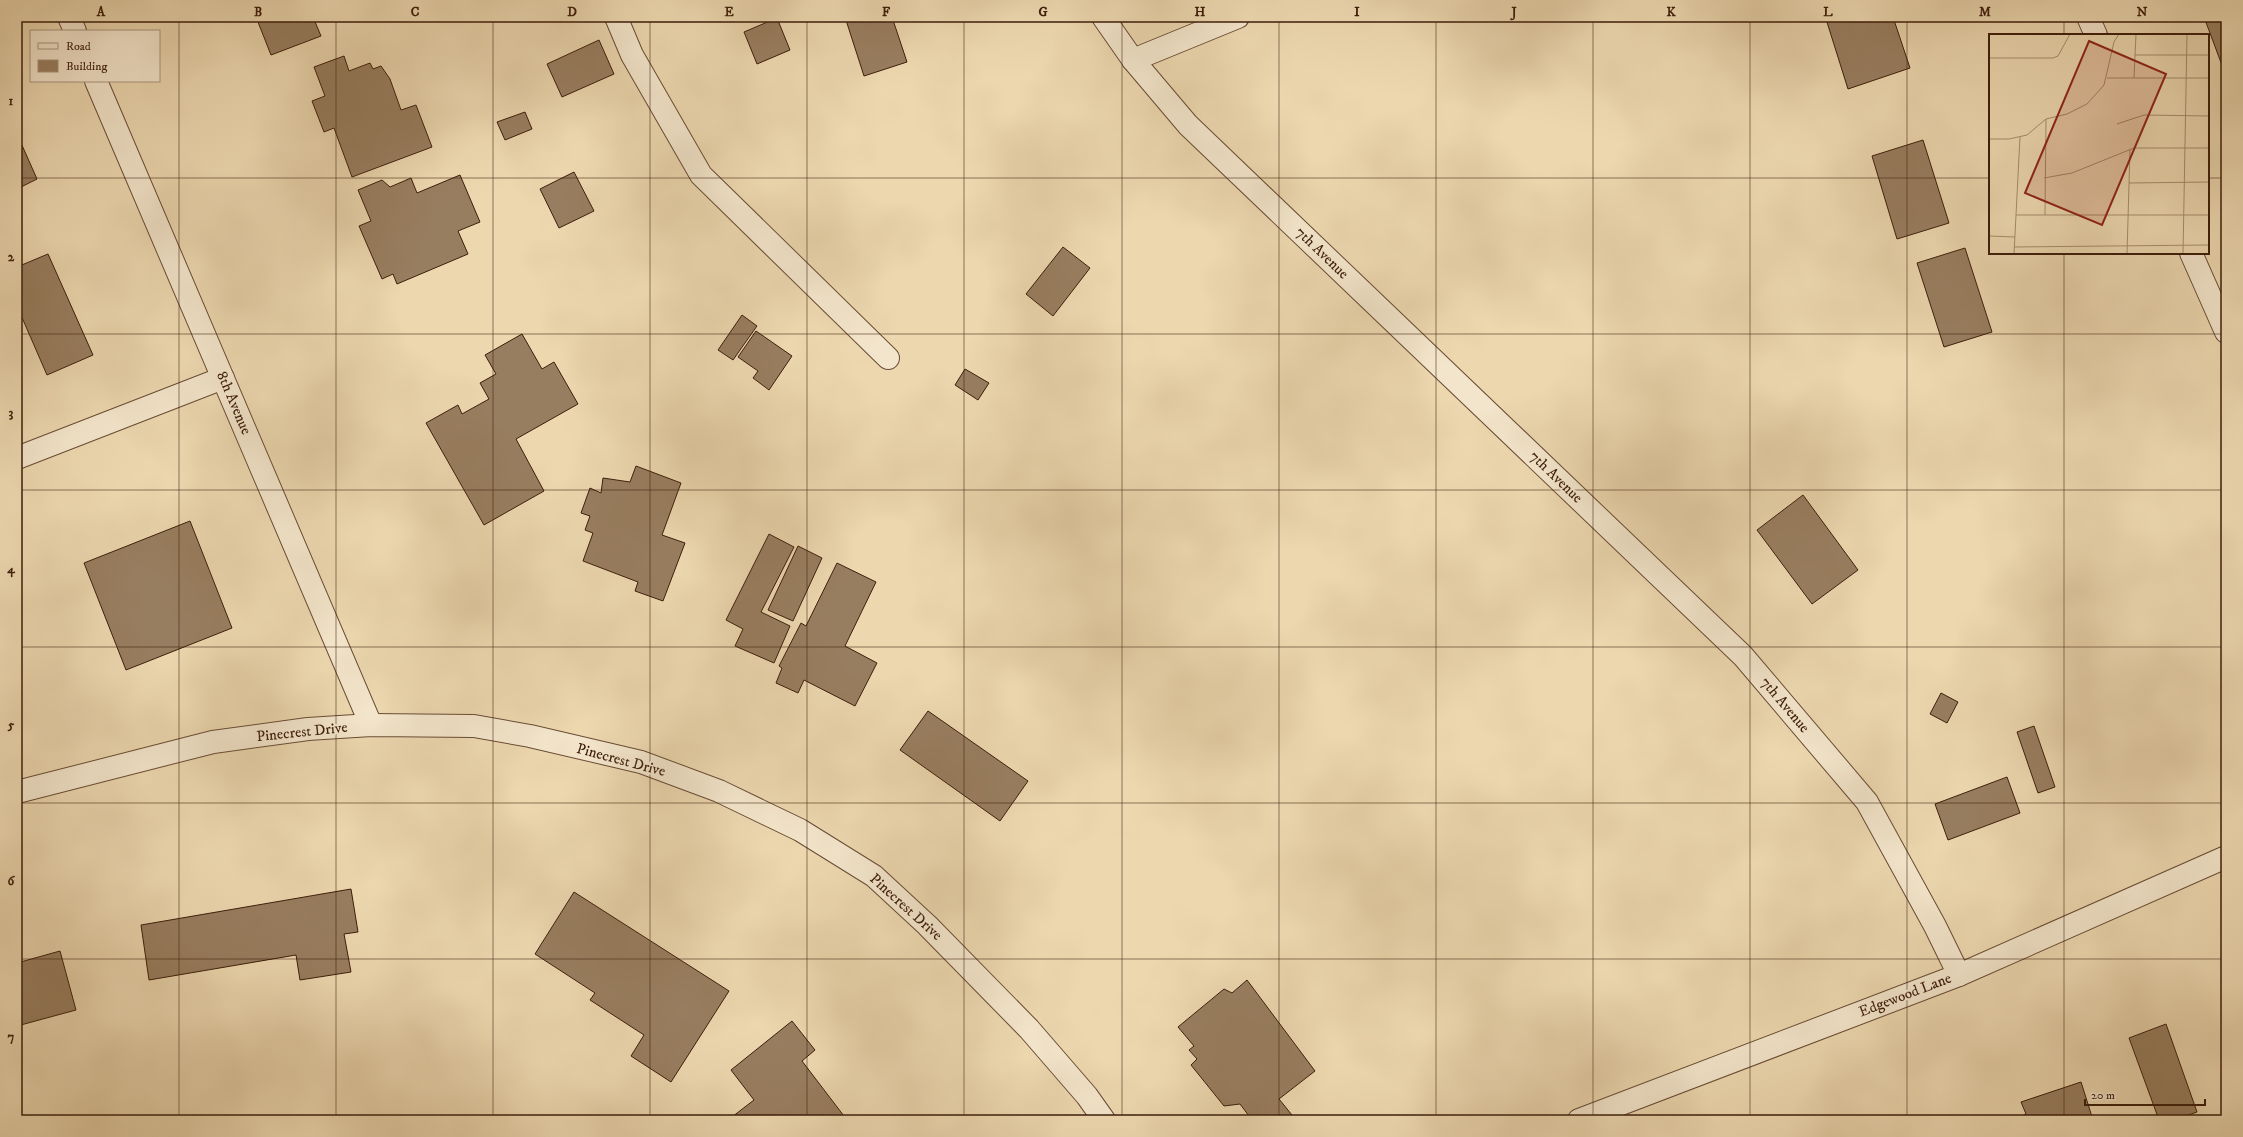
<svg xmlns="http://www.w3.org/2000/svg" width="2243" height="1137" font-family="'IM FELL DW Pica',serif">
<rect width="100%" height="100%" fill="#ecd7af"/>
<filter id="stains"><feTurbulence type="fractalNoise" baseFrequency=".005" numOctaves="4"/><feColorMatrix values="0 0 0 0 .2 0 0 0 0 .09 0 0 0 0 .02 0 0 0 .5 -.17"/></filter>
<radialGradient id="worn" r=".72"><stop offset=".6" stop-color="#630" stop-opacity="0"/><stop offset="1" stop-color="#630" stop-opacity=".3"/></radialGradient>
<g fill="#987e60" stroke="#3d1e0b">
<path d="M256,17h57l8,19 -50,19z"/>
<path d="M845,17h47l15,45 -43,14z"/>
<path d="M1746,17h10l-9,4z"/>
<path d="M1834,17h59l17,51 -62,21 -22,-70z"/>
<path d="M2204,17h22v59z"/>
<path d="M777,18l13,32 -33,14 -13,-32z"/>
<path d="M599,40l15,34 -52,23 -15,-33z"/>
<path d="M344,56l5,15 21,-8 3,6 8,-3 9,13 11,31 15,-5 16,42 -80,30 -18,-49 -10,4 -12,-31 13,-5 -11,-29z"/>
<path d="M525,112l7,17 -27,11 -8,-18z"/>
<path d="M17,134l20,45 -20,10z"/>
<path d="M1923,140l26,83 -52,16 -25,-83z"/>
<path d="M574,172l20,39 -35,17 -19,-39z"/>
<path d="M460,175l20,47 -22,9 10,23 -71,30 -4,-10 -11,5 -23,-53 12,-5 -13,-31 24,-10 8,7 21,-9 6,15z"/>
<path d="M1063,247l27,21 -37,48 -27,-22z"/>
<path d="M1965,248l27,84 -48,15 -27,-84z"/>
<path d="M48,254l45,101 -46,20 -30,-69v-39z"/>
<path d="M742,315l15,11 -24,34 -15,-10z"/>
<path d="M756,331l36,25 -23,34 -16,-12 5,-7 -20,-14z"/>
<path d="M522,334l20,35 12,-7 24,42 -62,35 28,52 -60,34 -58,-102 32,-18 4,9 27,-15 -9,-16 16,-9 -11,-19z"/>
<path d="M965,369l24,14 -11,17 -23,-15z"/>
<path d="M636,466l45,17 -19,52 23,8 -22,58 -28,-10 3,-9 -55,-21 10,-28 -8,-3 5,-14 -9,-3 9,-25 11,5 2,-15 27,4z"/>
<path d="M1803,495l55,75 -46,34 -55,-74z"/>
<path d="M190,521l42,107 -106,42 -42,-107z"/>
<path d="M769,534l25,13 -33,65 29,14 -16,37 -39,-17 8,-17 -17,-9z"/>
<path d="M798,546l24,12 -29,63 -25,-11z"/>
<path d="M837,563l39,19 -31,64 32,17 -22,43 -51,-26 -6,13 -22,-10 6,-15 -3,-2 22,-43 5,3z"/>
<path d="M1941,693l17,9 -11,21 -17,-9z"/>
<path d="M928,711l100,70 -28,40 -100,-71z"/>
<path d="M2034,726l21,61 -17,6 -21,-61z"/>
<path d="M2007,777l13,36 -72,27 -13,-36z"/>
<path d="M351,889l7,43 -14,2 7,38 -51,8 -4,-25 -147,25 -8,-55z"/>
<path d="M574,892l155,99 -58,91 -40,-26 13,-21 -54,-35 5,-7 -60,-39z"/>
<path d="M60,951l16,59 -59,16v-63z"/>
<path d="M1247,980l68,91 -36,28 17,21h-44l-12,-16 -16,2 -33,-41 6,-6 -8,-9 5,-4 -16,-19 46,-38 8,4z"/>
<path d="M792,1021l23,29 -13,11 45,59h-119l26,-20 -23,-30z"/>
<path d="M2166,1024l31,88 -23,8h-15l-30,-82z"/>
<path d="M2081,1082l12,38h-80l13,-6 -5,-12z"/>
</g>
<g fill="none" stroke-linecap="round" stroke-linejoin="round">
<g stroke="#694c34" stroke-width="24">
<g id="service">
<path d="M616,17l16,38 69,120 187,183"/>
<path d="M17,458l206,-80"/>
</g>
</g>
<g stroke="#694c34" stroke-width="24">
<g id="minor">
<path d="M69,17l6,14"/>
<path d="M1103,17l30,43 55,65 555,531 124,146 68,124 24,49"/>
<path d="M2088,17l8,18"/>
<path d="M1133,60l105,-43"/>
<path d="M96,81l275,644"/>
<path d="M2191,253l35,79"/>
<path d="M17,792l196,-50 95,-13 63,-4 103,1 56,10 111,26 78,29 81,39 74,46 53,49 102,104 58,67 17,24"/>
<path d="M1579,1120l380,-145 267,-118"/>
</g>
</g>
<use href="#service" stroke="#f3e5cb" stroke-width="22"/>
<use href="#minor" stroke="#f3e5cb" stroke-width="22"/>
</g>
<path fill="none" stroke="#3d1e0b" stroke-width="1" stroke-opacity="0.55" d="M179,17v1103M336,17v1103M493,17v1103M650,17v1103M807,17v1103M964,17v1103M1122,17v1103M1279,17v1103M1436,17v1103M1593,17v1103M1750,17v1103M1907,17v1103M2064,17v18M17,178h1973M2208,178h18M2064,253v867M17,334h2209M17,490h2209M17,647h2209M17,803h2209M17,959h2209"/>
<g text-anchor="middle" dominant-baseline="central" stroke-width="4" stroke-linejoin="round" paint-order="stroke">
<g font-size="15" fill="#3d1e0b" stroke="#f3e5cb">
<text transform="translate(1322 253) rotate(44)">7th Avenue</text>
<text transform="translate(234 403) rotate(67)">8th Avenue</text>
<text transform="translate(1556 477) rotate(44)">7th Avenue</text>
<text transform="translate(1785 705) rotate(50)">7th Avenue</text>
<text transform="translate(302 732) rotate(-6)">Pinecrest Drive</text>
<text transform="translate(621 760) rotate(15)">Pinecrest Drive</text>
<text transform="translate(906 907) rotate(42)">Pinecrest Drive</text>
<text transform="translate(1905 995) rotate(-21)">Edgewood Lane</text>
</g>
</g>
<g transform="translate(1989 34)">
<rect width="220" height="220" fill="#ecd7af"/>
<path fill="none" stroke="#a68d6d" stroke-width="1" d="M146,21h74M0,24h64l5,-2 12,-22M118,44h102M145,44l2,-44M128,90l27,-9 65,1M0,105h20l18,-4 19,-16 21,-5 20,-10 17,-19 10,-43 5,-8M55,144l28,-5 62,-25h75M140,149l80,-1M27,181h193M56,181l1,-96M0,202l26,1M25,213l195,-2M25,220l6,-117M138,220l3,-105M194,220l4,-220"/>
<path fill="#8f2418" fill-opacity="0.15" stroke="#8f2418" stroke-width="2" d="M100,7l77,33 -64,151 -77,-32z"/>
<rect width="220" height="220" fill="none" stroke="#3d1e0b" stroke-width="2"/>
</g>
<rect width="2243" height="1137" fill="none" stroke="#ecd7af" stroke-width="44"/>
<rect x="30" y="30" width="130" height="52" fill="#f3e5cb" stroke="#aa957e"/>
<rect x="38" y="43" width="20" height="6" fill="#f3e5cb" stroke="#aa957e"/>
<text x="66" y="50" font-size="12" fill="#3d1e0b">Road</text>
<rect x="38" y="60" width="20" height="12" fill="#987e60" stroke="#aa957e"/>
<text x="66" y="70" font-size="12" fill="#3d1e0b">Building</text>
<path d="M2085 1099v6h120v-6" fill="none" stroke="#3d1e0b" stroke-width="2"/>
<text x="2091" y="1099" font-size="12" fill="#3d1e0b" stroke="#f3e5cb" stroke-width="3" paint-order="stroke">20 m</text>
<rect x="22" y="22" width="2199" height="1093" fill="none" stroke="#3d1e0b" stroke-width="1.5"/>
<g font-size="13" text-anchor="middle" font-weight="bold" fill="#3d1e0b">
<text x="101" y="16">A</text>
<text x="258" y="16">B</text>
<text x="415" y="16">C</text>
<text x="572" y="16">D</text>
<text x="729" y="16">E</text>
<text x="886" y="16">F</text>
<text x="1043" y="16">G</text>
<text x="1200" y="16">H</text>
<text x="1357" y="16">I</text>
<text x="1514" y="16">J</text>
<text x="1671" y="16">K</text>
<text x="1828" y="16">L</text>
<text x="1985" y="16">M</text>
<text x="2142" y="16">N</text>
<text x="11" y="105">1</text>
<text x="11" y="261">2</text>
<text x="11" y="417">3</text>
<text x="11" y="573">4</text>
<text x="11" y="729">5</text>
<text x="11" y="885">6</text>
<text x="11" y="1041">7</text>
</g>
<rect width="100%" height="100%" filter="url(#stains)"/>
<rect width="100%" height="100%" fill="url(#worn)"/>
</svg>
